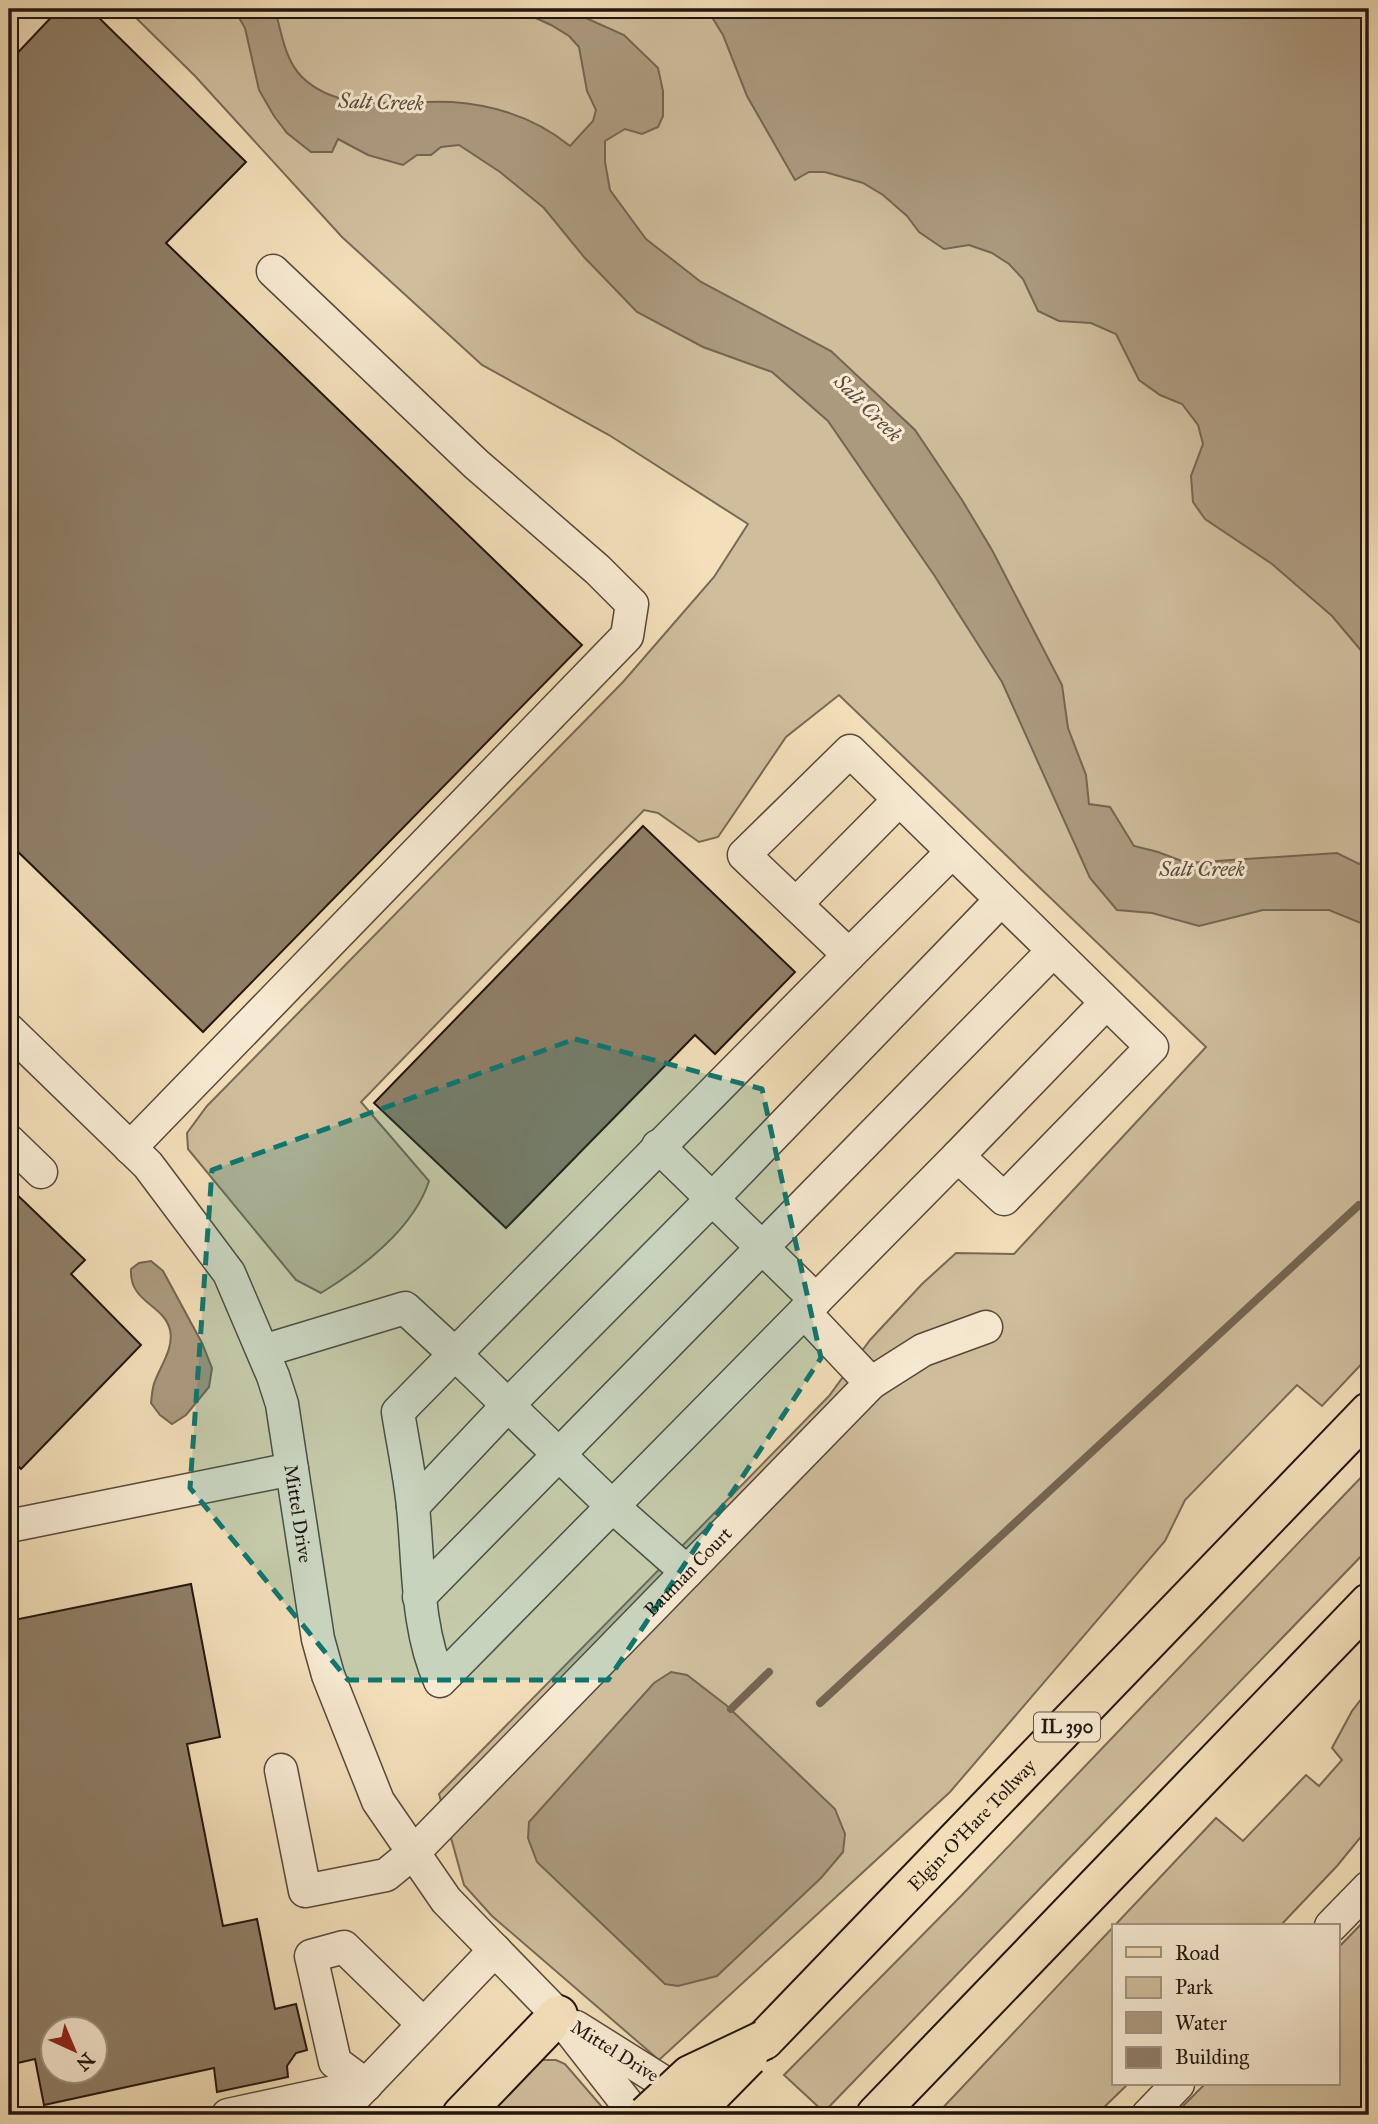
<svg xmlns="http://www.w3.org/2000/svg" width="1378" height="2124" font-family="'IM FELL Great Primer',serif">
<rect width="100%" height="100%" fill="#f3dfb9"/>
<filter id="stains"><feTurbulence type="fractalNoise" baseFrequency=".00286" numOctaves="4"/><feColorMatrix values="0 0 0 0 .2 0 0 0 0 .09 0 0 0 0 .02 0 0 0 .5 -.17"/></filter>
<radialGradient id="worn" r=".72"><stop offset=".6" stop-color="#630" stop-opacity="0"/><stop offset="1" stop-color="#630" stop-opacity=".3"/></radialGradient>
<g fill="#cfbd9c" stroke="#786956" stroke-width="2">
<path d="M127,9h1242v1347l-47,50 -25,-21 -112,115 -20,41 -215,251 -291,268 -167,-144 -28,-31 -25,-91 390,-398 41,-56 52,-56 34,-31 58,1 192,-207 -367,-352 -53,42 -68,100 -19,5 -41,-29 -14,-3 -283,292 68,79c-15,47 -67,87 -108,112l-25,-13 -108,-131 -1,-16 20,-27 416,-424 91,-105 34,-53 -139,-89 -127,-70 -140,-128 -147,-161z"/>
<path d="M1369,1469v79l-545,564 -40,-37 177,-179z"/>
<path d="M1369,1689v138l-32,39 -57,60h-166v158h14l-32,31h-160l280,-297 27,23 63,-66 13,11 23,-26 -10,-12 20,-37z"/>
<path d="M1369,1916v199h-195l31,-31h133v-136z"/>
<path d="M541,2060h15l9,4 44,51h-133z"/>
</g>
<g fill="#ac9a7f" stroke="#756552" stroke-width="2">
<path d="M234,9h41c6,23 10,51 27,68 40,39 101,22 150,25 43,3 85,17 118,44l23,-25 3,-11 -9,-19 -8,-44 -10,-11 -18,-11 -35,-16h50l58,26 34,33 5,23v25l-5,11 -16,7 -17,-5 -20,12v21l5,28 36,49 55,43 130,69 84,79 47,70 30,50 70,135 6,43 18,47 3,29 21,3 24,39 24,6 29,11 150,-10 22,11 10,-5v71l-8,-7 -32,-13h-66l-64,16 -47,-13 -35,-3 -27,-32 -88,-196 -68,-107 -106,-154 -56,-49 -69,-25 -66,-35 -53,-55 -40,-49 -44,-36 -41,-27 -18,2 -10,8h-14l-14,10 -35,-10 -30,-16 -6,13h-21l-24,-19 -13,-17 -15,-26 -14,-62z"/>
<path d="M707,9h662v651l-37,-44 -60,-52 -67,-45 -12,-17 -2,-26 12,-32 -5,-19 -16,-21 -22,-9 -21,-15 -23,-46 -25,-11 -32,-2 -21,-10 -15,-32 -14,-15 -17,-11 -23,-8 -25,4 -25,-17 -12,-16 -24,-21 -20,-12 -38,-11h-16l-14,8 -48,-84 -24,-61z"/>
<path d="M151,1261l12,10 39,72 10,25 -3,19 -23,28 -14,9 -12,-9 -9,-12c1,-8 1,-15 4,-22 6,-16 19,-33 15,-51 -6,-26 -41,-27 -39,-61l8,-6z"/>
<path d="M671,1672l16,3 39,30 109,104 10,25 -2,18 -22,26 -104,98 -39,10 -13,-2 -128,-122 -9,-24 1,-16 125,-139z"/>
</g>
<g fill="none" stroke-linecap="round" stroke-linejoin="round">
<g stroke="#756552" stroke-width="8">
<path d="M820,1703l539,-498"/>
<path d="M731,1709l38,-37"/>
</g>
</g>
<g fill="#8f7e67" stroke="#22150f" stroke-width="2" fill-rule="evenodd">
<path d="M59,9h31l156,153 -80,81 416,402 -379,387 -194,-189v-781z"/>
<path d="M643,826l152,146 -80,82 -20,-19 -189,193 -132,-125z"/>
<path d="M9,1187l76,73 -14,14 70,71 -120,124 -12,-12z"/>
<path d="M191,1584l29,153 -33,7 36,182 34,-7 18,90 21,-5 11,46 -11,3 -9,13 1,11 -71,15 -3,-24 -170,37 -9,-46 -26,6v-444zM52,2029h42v42h-42z"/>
</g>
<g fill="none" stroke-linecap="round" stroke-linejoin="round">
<g stroke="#56483a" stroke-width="35">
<g id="minor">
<path d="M796,904l103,-104"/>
<path d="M849,955l103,-103"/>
<path id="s1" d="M9,1030l139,135 81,108 44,103 9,28 36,235 10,36 50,126 68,99 112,115 78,100"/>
<path d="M9,1141l32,31"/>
<path d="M658,1146l158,154"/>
<path d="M130,1148l497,-512 5,-32 -34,-34 -122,-106 -203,-193"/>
<path d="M958,1156l148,-153"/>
<path d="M804,1312l67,71"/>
<path d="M263,1351l142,-43 50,46 -57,58c5,32 12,64 15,95 6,58 3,120 27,174l518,-525 46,43 148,-152 -302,-296 -106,104 105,100 -394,399 156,151 76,67"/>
<path d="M413,1506l95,-101 204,-206 289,-299"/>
<path d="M9,1526l283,-57"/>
<path d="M419,1597l634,-646"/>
<path id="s2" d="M281,1770l24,121 81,-16 28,-23 457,-469 52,-33 63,-23"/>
<path d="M1331,1926l38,-39"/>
<path d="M576,2027l105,66 12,12"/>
<path d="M366,2085l-31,-23 -24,-106 33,-9 79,77"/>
<path d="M228,2115l138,-30"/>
<path d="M337,2115l158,-165"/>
<path d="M1148,2115l30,-31"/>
</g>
</g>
<g stroke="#22150f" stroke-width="42">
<path id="major" d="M462,2115l96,-100"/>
</g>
<g stroke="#22150f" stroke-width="42">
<g id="highway">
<path id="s3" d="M764,2040l605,-628"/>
<path d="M876,2115l493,-512"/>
</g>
</g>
<use href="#minor" stroke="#f7ead2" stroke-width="32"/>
<use href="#major" stroke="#f3dfb9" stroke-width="38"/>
<use href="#highway" stroke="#f3dfb9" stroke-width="38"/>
<g stroke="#22150f" stroke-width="42" stroke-linecap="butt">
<g id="highway-bridge">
<path d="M647,2115l43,-40 74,-35"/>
<path d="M691,2115l57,-58"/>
</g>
</g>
<use href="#highway-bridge" stroke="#f3dfb9" stroke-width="38"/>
</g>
<path fill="#0f766e" fill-opacity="0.2" stroke="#0f766e" stroke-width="5" stroke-dasharray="14 9" stroke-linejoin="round" d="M575,1039l187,50 59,269 -213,322h-260l-158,-192 22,-318z"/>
<g text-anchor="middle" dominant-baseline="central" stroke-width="6" stroke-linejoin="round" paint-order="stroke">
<rect fill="#f7ead2" stroke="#62554a" stroke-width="2" x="1034" y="1712.5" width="66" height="29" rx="5"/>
<g font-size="18" font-weight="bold" fill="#22150f">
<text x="1067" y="1727">IL 390</text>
</g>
<g font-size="19" fill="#22150f" stroke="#f7ead2">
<text stroke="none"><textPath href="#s1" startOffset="581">Mittel Drive</textPath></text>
<text stroke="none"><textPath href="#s2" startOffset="634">Bauman Court</textPath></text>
<text stroke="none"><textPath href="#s3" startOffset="299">Elgin-O'Hare Tollway</textPath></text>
<text transform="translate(615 2051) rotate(32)">Mittel Drive</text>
</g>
<g font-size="21" font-style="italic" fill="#594a3c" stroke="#f7ead2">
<text transform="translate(381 102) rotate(2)">Salt Creek</text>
<text transform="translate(868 408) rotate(45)">Salt Creek</text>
<text x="1202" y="869">Salt Creek</text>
</g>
</g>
<rect width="1378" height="2124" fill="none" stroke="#f3dfb9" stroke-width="35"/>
<rect x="10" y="10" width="1357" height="2103" fill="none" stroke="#22150f" stroke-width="3.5"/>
<rect x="18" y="18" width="1343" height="2089" fill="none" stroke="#22150f" stroke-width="2"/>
<rect x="1112" y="1924" width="228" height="161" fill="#f7ead2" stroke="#a29584" stroke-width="2"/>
<rect x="1126" y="1947" width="35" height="10" fill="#f3dfb9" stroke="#a29584" stroke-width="2"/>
<text x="1175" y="1960" font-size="21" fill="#22150f">Road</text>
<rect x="1126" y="1977" width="35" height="21" fill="#cfbd9c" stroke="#a29584" stroke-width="2"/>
<text x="1175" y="1994" font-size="21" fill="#22150f">Park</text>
<rect x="1126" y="2012" width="35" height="21" fill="#ac9a7f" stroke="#a29584" stroke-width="2"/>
<text x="1175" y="2030" font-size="21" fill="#22150f">Water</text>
<rect x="1126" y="2047" width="35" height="21" fill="#8f7e67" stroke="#a29584" stroke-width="2"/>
<text x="1175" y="2064" font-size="21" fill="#22150f">Building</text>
<g transform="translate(74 2050) rotate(136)"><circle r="33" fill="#f7ead2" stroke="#a29584" stroke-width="2"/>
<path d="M0-5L12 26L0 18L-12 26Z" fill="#8f2418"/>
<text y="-10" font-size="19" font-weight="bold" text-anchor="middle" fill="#22150f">N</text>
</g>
<rect width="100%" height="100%" filter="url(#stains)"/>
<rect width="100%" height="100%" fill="url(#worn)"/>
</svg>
